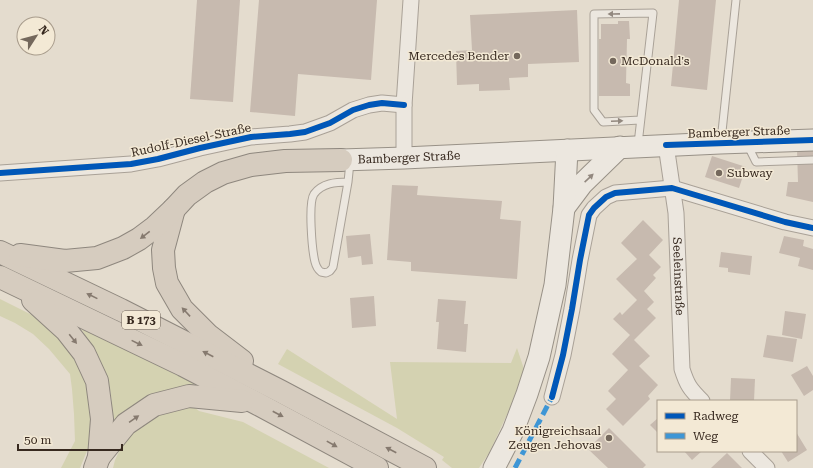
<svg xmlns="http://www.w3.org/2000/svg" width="813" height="468" font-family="'Roboto Serif',serif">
<rect width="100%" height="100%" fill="#e4dcce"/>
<g fill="#d4d2b1">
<path d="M0,299l42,21 40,42 13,52 -6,32 -9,22h-19l14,-27 -1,-27 -2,-25 -2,-15 -21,-25 -16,-15 -18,-11 -15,-7z"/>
<path d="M81,328l114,56 -5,5 -79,41c1,-13 2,-27 -1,-40 -5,-22 -19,-42 -29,-62z"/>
<path d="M517,348l7,21 -14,39 -21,45 -10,15h-27l-10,-8 2,-3 -47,-29 -119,-64 9,-15 110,70 -7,-57 121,1z"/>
<path d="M175,407h19l5,4 44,11 86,46h-216l2,-8 10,-21 13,-14z"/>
</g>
<g fill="#c7baaf">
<path d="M197,0h43l-7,102 -43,-3z"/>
<path d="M259,0h118l-6,80 -73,-6 -3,42 -45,-4z"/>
<path d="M679,0h37l-9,90 -36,-4z"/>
<path d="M577,10l2,52 -51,2v13l-19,1 1,12 -31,1v-7l-22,1 -1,-34 16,-1 -2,-35z"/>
<path d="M618,21h11l1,18h-3l-1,44 4,1v12h-31v-57h2v-15h17z"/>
<path d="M813,149v53l-27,-6 2,-14h10l-1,-32z"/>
<path d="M712,156l34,11 -7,21 -34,-11z"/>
<path d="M392,185l26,1 -1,9 85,6 -2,18 21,2 -4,58 -106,-8v-9l-24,-2z"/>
<path d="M643,220l20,20 -14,15 12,12 -8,8 3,3 -12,13 10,11 -7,7 9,9 -22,22 16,16 -11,10 19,19 -10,11 2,3 -27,27 -17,-17 10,-10 -8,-8 20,-21 -16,-16 18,-19 -17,-16 7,-7 2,3 15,-15 -21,-21 21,-20 -16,-16z"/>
<path d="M370,234l3,30 -11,1 -1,-9 -13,2 -2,-22z"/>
<path d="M784,236l20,4 -1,6 10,3v21l-15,-4 2,-8 -21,-5z"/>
<path d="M721,252l31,4 -2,19 -22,-3v-4l-9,-1z"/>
<path d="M374,296l2,30 -24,2 -2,-30z"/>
<path d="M438,299l28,2 -2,23h4l-2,28 -29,-3 2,-27h-3z"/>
<path d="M785,311l21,3 -4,25 -20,-4z"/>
<path d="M767,335l30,4 -4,23 -30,-5z"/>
<path d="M807,366l6,10v14l-9,6 -13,-21z"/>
<path d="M731,378l24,1 -1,22h-24z"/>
<path d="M658,418v15l-8,-8z"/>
<path d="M609,428l37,37 -3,3h-35l-20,-19z"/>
<path d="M796,432l11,18 -19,12 -7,-11h15z"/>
<path d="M684,451h18l-10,9z"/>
<path d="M727,453l15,15h-31z"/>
</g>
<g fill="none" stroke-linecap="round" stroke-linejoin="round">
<g stroke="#a9a197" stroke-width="9">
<g id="lane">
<path d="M721,141l15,-141"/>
<path d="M638,144l15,-131 -59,1v96l9,12 37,-2"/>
<path d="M747,144l9,18 57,-2"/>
<path d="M348,182c-12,0 -26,1 -34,12 -6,9 -2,56 1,68 1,4 2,7 6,10l5,1 4,-2 3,-4 15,-85 2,-20"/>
</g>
</g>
<g stroke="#a9a197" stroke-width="17">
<g id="street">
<path id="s1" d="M666,145l10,68 6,156c5,16 8,20 20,32"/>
<path d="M404,158v-53l7,-105"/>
<path d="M0,173l131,-9 27,-5 42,-11 51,-11 39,-3 15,-2 25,-9 23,-13 16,-5 13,-2 22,2"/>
<path d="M552,397l11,-42 9,-46 8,-49 9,-45 5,-7 12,-11 9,-4 57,-5 113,34 28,6"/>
<path d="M750,451l17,17"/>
</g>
</g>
<g stroke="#989187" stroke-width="23">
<g id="secondary">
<path id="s2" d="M341,160l63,-2 316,-15 93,-3"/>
<path d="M564,208l18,-24 38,-37"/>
<path d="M494,468l19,-37 14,-37 12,-37 16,-72 9,-77 3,-58"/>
</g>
</g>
<g stroke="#8e877e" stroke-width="24">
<g id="highway">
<path d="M174,209l-11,41 1,18 3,15 15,26 26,26 34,26"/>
<path d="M0,252l121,58 159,81 145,77"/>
<path d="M20,255l45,6 32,-3 26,-10 16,-9 16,-12 19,-18 13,-14 18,-13 18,-9 28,-8 34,-4 56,-1"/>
<path d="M0,277l183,88 75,39 119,64"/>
<path d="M33,300l33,30 18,23 13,28 5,38 -3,38 -4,11"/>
<path d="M99,457l27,-33 28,-19 35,-9 53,5"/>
</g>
</g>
<use href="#lane" stroke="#ece7df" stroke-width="7"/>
<use href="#street" stroke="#ece7df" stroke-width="15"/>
<use href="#secondary" stroke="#ece7df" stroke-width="21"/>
<use href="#highway" stroke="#d6ccbf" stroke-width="22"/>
<path stroke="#3e96d5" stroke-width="5" stroke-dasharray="10 5" stroke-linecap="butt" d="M515,468l37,-71"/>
<g stroke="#f3e9d5" stroke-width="8">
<g id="cycleway">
<path d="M666,145l147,-5"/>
<path d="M0,173l131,-9 27,-5 42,-11 51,-11 39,-3 15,-2 25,-9 23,-13 16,-5 13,-2 22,2"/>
<path d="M552,397l11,-42 9,-46 8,-49 9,-45 5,-7 12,-11 9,-4 57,-5 113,34 28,6"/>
</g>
</g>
<use href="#cycleway" stroke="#0057b8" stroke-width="6"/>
</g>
<defs><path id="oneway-solid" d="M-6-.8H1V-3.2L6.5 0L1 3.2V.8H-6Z"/></defs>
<g fill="#92887f">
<use href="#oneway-solid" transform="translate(614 14) rotate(179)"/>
<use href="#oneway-solid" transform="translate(617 121) rotate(-2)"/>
<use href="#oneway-solid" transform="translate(589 178) rotate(-43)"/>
</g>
<g fill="#867a6f">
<use href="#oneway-solid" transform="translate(145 235) rotate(142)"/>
<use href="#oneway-solid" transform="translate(92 296) rotate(-154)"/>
<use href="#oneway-solid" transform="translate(186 312) rotate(-133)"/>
<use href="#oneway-solid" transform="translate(73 339) rotate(51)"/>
<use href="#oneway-solid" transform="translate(137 343) rotate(26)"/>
<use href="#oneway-solid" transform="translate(208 354) rotate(-153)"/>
<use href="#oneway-solid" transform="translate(278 414) rotate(28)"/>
<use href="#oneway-solid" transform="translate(134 419) rotate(-35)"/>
<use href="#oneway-solid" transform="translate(332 444) rotate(29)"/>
<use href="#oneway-solid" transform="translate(391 450) rotate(-152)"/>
</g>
<g fill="#74685c" stroke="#f3e9d5" stroke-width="1.5">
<circle cx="517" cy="56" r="4"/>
<circle cx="613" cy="61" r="4"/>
<circle cx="719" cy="173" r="4"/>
<circle cx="609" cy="438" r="4"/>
</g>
<g text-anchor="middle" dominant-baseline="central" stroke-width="3" stroke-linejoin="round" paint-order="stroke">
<rect fill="#f3e9d5" stroke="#6f6356" stroke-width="1" x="122" y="311" width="38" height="18" rx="3"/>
<g font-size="11" font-weight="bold" fill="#37291f">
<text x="141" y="320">B 173</text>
</g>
<g font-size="12" fill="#37291f" stroke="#f3e9d5" text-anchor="end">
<text x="509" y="56">Mercedes Bender</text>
<text x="621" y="61" text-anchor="start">McDonald's</text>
<text x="727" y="173" text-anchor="start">Subway</text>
<text x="601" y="431">Königreichsaal<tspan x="601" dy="14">Zeugen Jehovas</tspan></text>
</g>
<g font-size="12" fill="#37291f" stroke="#f3e9d5">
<text transform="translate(739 132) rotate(-2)">Bamberger Straße</text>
<text transform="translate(191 140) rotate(-12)">Rudolf-Diesel-Straße</text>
<text stroke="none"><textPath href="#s2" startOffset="68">Bamberger Straße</textPath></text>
<text stroke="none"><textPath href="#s1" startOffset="132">Seeleinstraße</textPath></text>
</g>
</g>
<rect x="657" y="400" width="140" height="52" fill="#f3e9d5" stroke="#a89c8c"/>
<rect x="665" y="413" width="20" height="6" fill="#0057b8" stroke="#a89c8c"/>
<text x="693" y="420" font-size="12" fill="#37291f">Radweg</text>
<rect x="665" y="433" width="20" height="6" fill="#3e96d5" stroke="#a89c8c"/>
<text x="693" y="440" font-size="12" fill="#37291f">Weg</text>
<g transform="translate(36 36) rotate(54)"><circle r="19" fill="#f3e9d5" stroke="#a89c8c"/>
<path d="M0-3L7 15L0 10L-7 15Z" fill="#74685c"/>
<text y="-6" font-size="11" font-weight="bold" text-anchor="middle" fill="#37291f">N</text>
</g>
<path d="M18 444v6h104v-6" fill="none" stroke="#37291f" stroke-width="2"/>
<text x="24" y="444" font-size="12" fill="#37291f" stroke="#f3e9d5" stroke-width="3" paint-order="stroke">50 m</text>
</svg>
